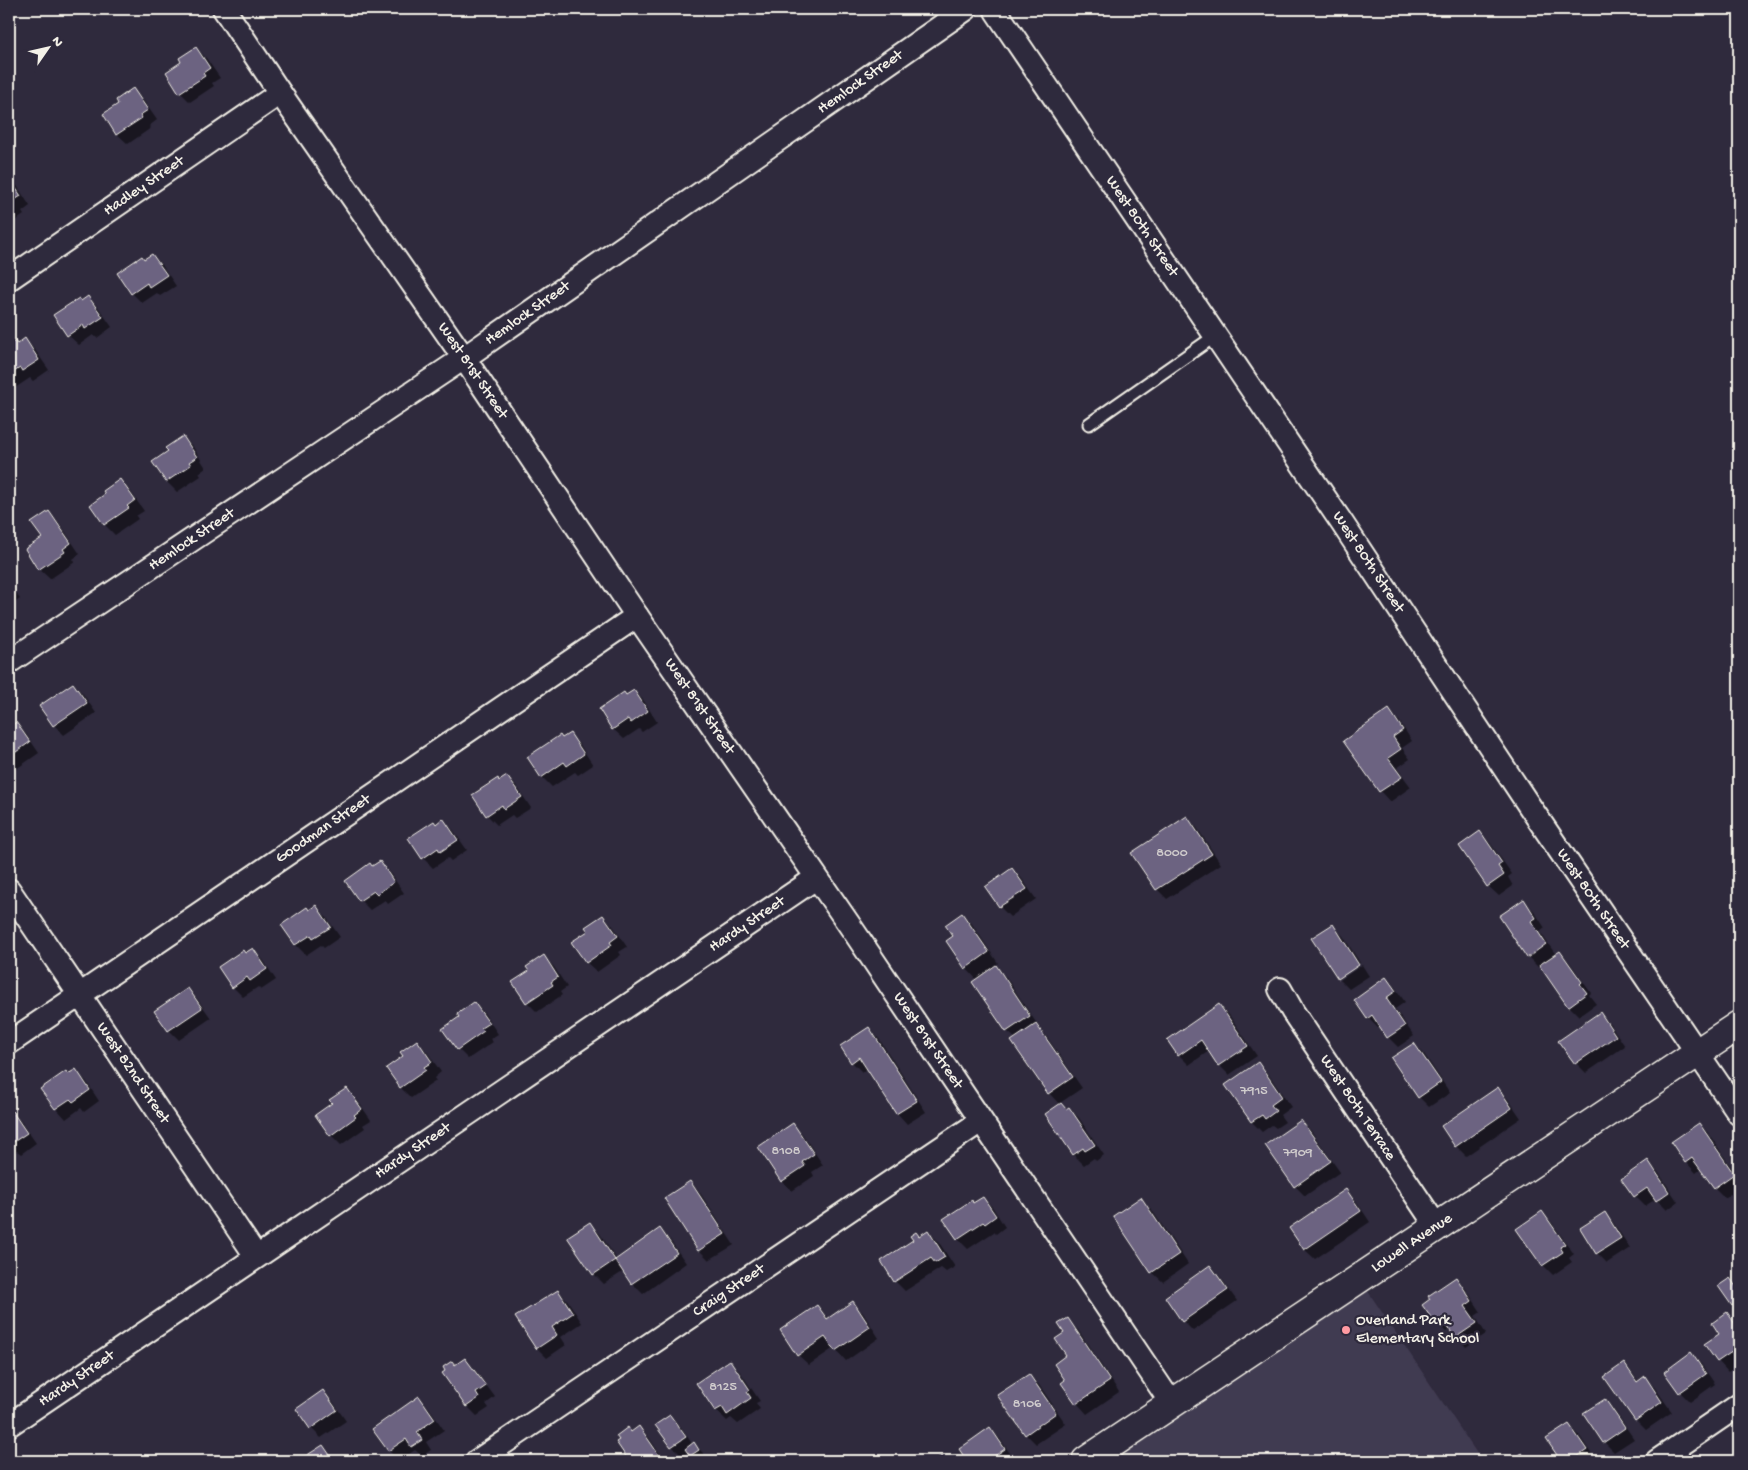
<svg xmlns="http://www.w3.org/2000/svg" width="1748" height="1470" font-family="'Gochi Hand',sans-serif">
<rect width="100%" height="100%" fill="#2f2a3d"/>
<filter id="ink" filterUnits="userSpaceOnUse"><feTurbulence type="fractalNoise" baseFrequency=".02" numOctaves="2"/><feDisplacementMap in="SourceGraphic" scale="10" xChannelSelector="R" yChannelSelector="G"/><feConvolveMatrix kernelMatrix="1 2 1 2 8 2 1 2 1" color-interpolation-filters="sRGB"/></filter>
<g filter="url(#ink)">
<path fill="#413b51" d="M1363,1284l119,177h-372z"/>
<g fill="#0007">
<path d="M196,48l10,10 14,20 -8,5 2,3 -24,16 -10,-10 -13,-19 16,-11z"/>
<path d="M133,90l10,10 14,20 -8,6 2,2 -23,16 -11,-10 -13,-19 16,-11z"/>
<path d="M9,178l8,8 13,20 -8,6 2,3 -15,10z"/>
<path d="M152,255l10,10 14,21 -16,10 -3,-3 -15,10 -10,-10 13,-33z"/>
<path d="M88,297l10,10 14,20 -15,11 -4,-3 -14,10 -11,-10 13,-33z"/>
<path d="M25,340l10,10 14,20 -16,11 -3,-3 -15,10 -6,-7v-34l6,-4 3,2z"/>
<path d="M183,437l10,10 13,21 -7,5 2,3 -24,16 -10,-10 -13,-20 15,-11z"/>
<path d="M120,480l10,11 14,20 -8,5 2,3 -23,16 -10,-10 -13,-20 15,-10z"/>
<path d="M49,512l10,11 21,31 -7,5 2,3 -25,17 -11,-10z"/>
<path d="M9,583l11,16 -11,8z"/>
<path d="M73,684l10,10 13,19 -32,22 -10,-10 -13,-19z"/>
<path d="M634,691l10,10 13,21 -15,10 -3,-3 -15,10 -11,-10 -13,-19z"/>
<path d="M1388,711l11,10 13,20 -10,7 8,11 -13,9 14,19 -21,15 -10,-11 -35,-49z"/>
<path d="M16,724l10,10 13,19 -30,21v-45z"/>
<path d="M570,735l10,10 13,20 -15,10 -3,-3 -23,15 -10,-10 -13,-19z"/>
<path d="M507,777l10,10 14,21 -16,10 -3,-3 -15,10 -10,-10 13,-33z"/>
<path d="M1187,818l10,10 24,36 -54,35 -10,-10z"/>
<path d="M443,820l10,10 14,20 -16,11 -3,-3 -15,10 -10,-10z"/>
<path d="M1480,833l10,10 22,31 -4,3 5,9 -14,10 -11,-10 -28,-39z"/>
<path d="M380,863l10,10 14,20 -16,11 -3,-4 -15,10 -10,-10z"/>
<path d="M1012,869l10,10 14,20 -26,18 -10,-10 -13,-20z"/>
<path d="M1523,901l11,10 11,17 -5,4 16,23 4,-3 10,11 21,30 -2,2 7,9 -17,12 -10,-10 -28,-41 -3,2 -10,-10z"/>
<path d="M316,907l10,10 14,20 -16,11 -3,-3 -15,10 -10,-10 -13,-20z"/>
<path d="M962,914l10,10 26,39 -4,3 12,11 33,50 -1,1 8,8 36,52 -22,15 7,7 2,-2 10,10 25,37 -8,6 -2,-3 -10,7 -10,-10 -27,-41 13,-9 -11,-12 -36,-52 3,-2 -9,-8 -33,-49 3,-2 -11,-12 -11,-31z"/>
<path d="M603,916l10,10 14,21 -8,5 2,3 -24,17 -11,-10 4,-31z"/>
<path d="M1332,926l11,10 17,27 -20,14v2l-27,-40z"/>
<path d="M252,949l11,11 13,20 -15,10 -3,-3 -15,10 -10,-10 12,-33z"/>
<path d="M543,956l11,11 13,20 -7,5 2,3 -25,17 -10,-10 -13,-19 16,-12z"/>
<path d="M1362,965l7,11 -20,13 -9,-9z"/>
<path d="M1386,979l10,10 9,13 -10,7 19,27 -16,11 -10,-10 -7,-11 -3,2 -10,-10z"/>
<path d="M188,989l10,11 13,18 -32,22 -10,-10z"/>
<path d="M474,1003l10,10 14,21 -8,5 3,3 -25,17 -10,-10 3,-31z"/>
<path d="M1219,1005l10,10 28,41 -28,19 -10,-10 -10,-14 -20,14 -10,-10z"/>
<path d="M1600,1014l10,10 15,22 -39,27 -10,-10z"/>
<path d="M869,1029l10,10 47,73 -19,12 -10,-11 -29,-45 -6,4 -10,-10z"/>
<path d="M417,1042l10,10 14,20 -7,6 2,3 -25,17 -10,-10 -14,-20 17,-12z"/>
<path d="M1414,1044l10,10 26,39 -21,14 -10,-10z"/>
<path d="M1258,1064l10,10 23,33 -11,8 5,7 -9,6 -4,-3 -10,7 -10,-10 -25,-37z"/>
<path d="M75,1071l11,10 13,20 -15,11 -3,-4 -15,11 -10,-11z"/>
<path d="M347,1089l10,11 14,20 -8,5 2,3 -24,17 -10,-10 3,-31z"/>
<path d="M1498,1089l10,10 13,19 -55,38 -10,-10z"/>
<path d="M12,1113l10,10 14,20 -15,11 -4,-3 -8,5v-41z"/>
<path d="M1301,1121l10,10 29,41 -35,24 -10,-10z"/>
<path d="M1699,1124l10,10 30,45v8l-14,11 -10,-10 -14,-19 -5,4 -10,-11 -14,-19z"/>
<path d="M793,1125l10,10 20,30 -11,7 2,4 -22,15 -10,-10z"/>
<path d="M1647,1162l11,10 20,30 -11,8 -11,-11 -11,7 -10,-10z"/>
<path d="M690,1182l10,11 34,52 -25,15 -10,-10 -34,-52z"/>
<path d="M1346,1191l10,10 14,21 -55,37 -11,-10z"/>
<path d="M983,1198l10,10 12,19 -9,7 -2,-2 -26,17 -10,-10 -13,-19z"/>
<path d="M1140,1199l11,10 37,55 -25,18 -11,-10z"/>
<path d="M1542,1213l10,10 22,31 -5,4 3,4 -19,13 -10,-10z"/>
<path d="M1604,1214l10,10 16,24 -23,15 -10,-10z"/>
<path d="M589,1224l11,10 17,26 43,-30 10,10 16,23 -43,31 -11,-11 -8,-12 -20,13 -10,-10z"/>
<path d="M927,1231l11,10 17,26 -9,5 -5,-4 -36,23 -10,-10 24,-44z"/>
<path d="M1210,1267l10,10 17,24 -44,30 -10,-10z"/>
<path d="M1455,1279l11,10 15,23 -6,4 11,18 -20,13 -15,-18 -5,3 -10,-10z"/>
<path d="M1730,1280l9,11v18l-1,1 -18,-23z"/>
<path d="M558,1291l10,10 14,22 -21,14 5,8 -19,13 -10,-10z"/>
<path d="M852,1303l11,10 16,25 -33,23 -12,-13 -25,17 -11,-10 19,-48 12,12z"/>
<path d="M1727,1314l12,14v36l-11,8 -10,-11 -12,-17 15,-10z"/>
<path d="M1067,1320l11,10 41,62 -32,22 -10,-11 -10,-23 1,-24 -2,-23z"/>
<path d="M1691,1354l10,10 14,20 -25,18 -10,-10z"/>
<path d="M465,1360l10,10 20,27 -9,7 3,4 -12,8 -10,-10 -11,-40z"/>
<path d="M730,1362l10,10 20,29 -4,2 4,6 -22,15 -7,-6 -4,3 -11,-11 -18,-27z"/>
<path d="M1624,1364l15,18 6,-4 10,10 17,24 -26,18 -10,-10z"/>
<path d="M1029,1375l10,10 27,39 -30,20 -10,-10z"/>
<path d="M323,1392l10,10 13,19 -25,17 -10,-10z"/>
<path d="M419,1398l10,10 15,22 -18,12 5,8 -9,6 -7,-6 -16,11 -10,-10 -15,-22z"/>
<path d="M1604,1400l10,10 20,29 -20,13 -10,-10z"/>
<path d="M670,1416l10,10 13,19 1,-1 10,10 4,7h-11l-9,-9 -6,4 -10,-10z"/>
<path d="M1569,1425l10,10 17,26h-34l-14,-22z"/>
<path d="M639,1427l10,11 16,23h-34l-13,-19 10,-13 4,4z"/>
<path d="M990,1429l10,10 14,20 -2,2h-43l-8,-12z"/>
<path d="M322,1446l14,15h-36z"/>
</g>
<g fill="#6c6381" stroke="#f4f1e8">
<path d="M196,47l14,21 -7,5 2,3 -26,17 -13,-21 15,-10 -2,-4z"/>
<path d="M133,88l15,22 -8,5 2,3 -26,17 -13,-21 15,-10 -2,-4z"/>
<path d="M9,178l12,18 -8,5 2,3 -6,4z"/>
<path d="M152,254l15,21 -18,12 -2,-4 -16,11 -14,-21 25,-17 2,3z"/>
<path d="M88,296l15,21 -18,12 -2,-4 -16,11 -14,-21 26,-17 2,3z"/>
<path d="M25,338l14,22 -17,11 -2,-3 -11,7v-30l6,-4 2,3z"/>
<path d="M183,436l14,21 -8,5 2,3 -25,17 -14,-20 16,-11 -3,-3z"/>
<path d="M120,479l15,21 -8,6 2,2 -25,17 -14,-20 15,-11 -2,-3z"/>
<path d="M49,511l22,32 -8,6 2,3 -27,18 -13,-21 17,-11 -11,-15z"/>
<path d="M73,683l14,20 -34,23 -14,-20z"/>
<path d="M634,690l14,21 -17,12 -3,-4 -16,11 -13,-21 25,-17 2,3z"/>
<path d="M1389,709l14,21 -10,7 8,12 -13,9 14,19 -23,15 -36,-51z"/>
<path d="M16,722l14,20 -21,15v-29z"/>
<path d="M570,733l14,21 -17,12 -3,-4 -23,16 -14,-21 33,-22 2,3z"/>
<path d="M507,776l15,21 -18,12 -2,-4 -16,11 -14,-21 26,-17 1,3z"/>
<path d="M1187,816l25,38 -56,36 -25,-37z"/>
<path d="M443,818l15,22 -18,12 -2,-4 -16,11 -14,-21 26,-17 2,3z"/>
<path d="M1480,831l22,32 -4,3 6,9 -17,12 -28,-41z"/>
<path d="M380,861l14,21 -17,12 -3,-3 -15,10 -14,-20 25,-18 2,3z"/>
<path d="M1012,868l15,21 -28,18 -14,-20z"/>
<path d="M1524,899l12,19 -5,3 15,23 -19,14 -28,-42z"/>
<path d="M316,905l15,22 -18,11 -2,-3 -16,10 -14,-20 26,-18 2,3z"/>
<path d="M962,913l27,39 -24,17 -19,-28 7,-5 -8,-11z"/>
<path d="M603,915l15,21 -8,6 2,3 -26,18 -15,-21 17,-11 -3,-4z"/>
<path d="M1333,924l26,41 -21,14 -27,-41z"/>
<path d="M253,948l14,21 -17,12 -3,-4 -15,11 -14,-21 25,-17 2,3z"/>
<path d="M1560,951l22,31 -2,2 7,9 -19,14 -29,-42z"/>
<path d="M544,955l14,22 -7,5 2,3 -27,18 -14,-21 17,-11 -3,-4z"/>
<path d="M996,965l34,51 -24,16 -34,-50z"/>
<path d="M1386,977l10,14 -10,7 19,28 -18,12 -15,-23 -5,4 -13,-19z"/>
<path d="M188,988l14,20 -34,23 -14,-20z"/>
<path d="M474,1002l15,21 -8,5 3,3 -27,19 -15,-21 17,-12 -2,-3z"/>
<path d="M1219,1004l29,42 -30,20 -17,-26 -23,16 -11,-16z"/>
<path d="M1600,1012l16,24 -41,28 -17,-23z"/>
<path d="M1036,1024l37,53 -25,17 -37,-53z"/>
<path d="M869,1027l48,74 -21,13 -37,-57 -8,6 -11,-17z"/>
<path d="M417,1040l15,22 -8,5 2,3 -26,18 -14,-20 17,-12 -3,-4z"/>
<path d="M1414,1043l27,39 -23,16 -27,-40z"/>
<path d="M1258,1062l24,35 -11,8 5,6 -11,8 -3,-4 -11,7 -26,-37z"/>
<path d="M76,1069l14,21 -17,12 -3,-3 -15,10 -15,-20 26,-18 2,3z"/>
<path d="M1498,1087l14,21 -57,39 -14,-21z"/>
<path d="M347,1088l15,21 -8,6 2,2 -26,19 -15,-21 17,-12 -3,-3z"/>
<path d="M1061,1103l5,6 3,-2 26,38 -10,6 -2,-3 -10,7 -28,-41z"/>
<path d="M12,1111l15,22 -18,12v-31z"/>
<path d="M1301,1120l30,41 -37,26 -29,-42z"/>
<path d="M793,1123l21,31 -12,8 3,4 -24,16 -23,-35z"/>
<path d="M1699,1123l35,51 -20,14 -22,-30 -7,5 -14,-21z"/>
<path d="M1648,1160l21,32 -13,9 -9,-13 -13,9 -13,-18z"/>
<path d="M690,1181l35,53 -27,17 -34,-53z"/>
<path d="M1346,1189l15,22 -57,39 -15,-22z"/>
<path d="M983,1197l13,19 -11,8 -2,-2 -26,17 -14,-20 29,-19 1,3z"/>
<path d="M1141,1197l38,57 -28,19 -38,-57z"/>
<path d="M1542,1211l23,33 -5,3 3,5 -21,14 -26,-37z"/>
<path d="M1605,1212l16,26 -25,16 -16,-26z"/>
<path d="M590,1222l25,38 -22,15 -26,-38z"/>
<path d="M660,1228l17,25 -46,31 -16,-24z"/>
<path d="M928,1230l17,27 -10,6 -4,-5 -37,24 -13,-21 32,-21 -3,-4 6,-4 3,4z"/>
<path d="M1210,1265l18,25 -46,32 -17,-25z"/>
<path d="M1456,1277l16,24 -7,5 12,17 -22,15 -13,-20 -7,5 -13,-18 8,-6 -2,-3z"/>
<path d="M1730,1278l9,13v10l-7,5 -14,-20z"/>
<path d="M558,1290l15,23 -21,14 5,8 -21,14 -21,-32z"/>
<path d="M853,1301l17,26 -35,24 -10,-14 -28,19 -17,-26 37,-25 10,14z"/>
<path d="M1727,1312l12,18v17l-22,15 -13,-18 15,-10 -7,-11z"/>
<path d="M1068,1318l42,63 -34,23 -15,-21 4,-3 -11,-16 12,-9 -11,-16 9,-6 -6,-9z"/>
<path d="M1691,1352l15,22 -27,19 -15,-21z"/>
<path d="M465,1358l21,28 -10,7 3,5 -13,9 -24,-34 3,-2 -2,-4 9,-6 3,4z"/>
<path d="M730,1360l20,30 -3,2 4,6 -24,17 -5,-8 -7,4 -19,-28z"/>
<path d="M1624,1363l13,19 8,-6 17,26 -27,19 -31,-44z"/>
<path d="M1029,1374l27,39 -31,22 -28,-40z"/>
<path d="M323,1390l14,20 -27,19 -14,-20z"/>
<path d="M419,1396l16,23 -18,13 5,8 -11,7 -5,-8 -18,12 -16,-22z"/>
<path d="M1605,1399l20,29 -22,15 -20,-30z"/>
<path d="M670,1415l16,22 -15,10 -16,-22z"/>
<path d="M1569,1424l18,26 -16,11h-10l-15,-22z"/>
<path d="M639,1426l20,29 -6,4 1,2h-25l-13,-19 3,-2 -3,-4 12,-9 3,5z"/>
<path d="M990,1427l15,22 -18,12h-20l-8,-12z"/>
<path d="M694,1442l5,8 -9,6 -5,-7z"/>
<path d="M323,1445l11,16h-36z"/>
<path d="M1522,1453l5,7 3,-3 4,4h-24z"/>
<path d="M942,1456l3,5h-12z"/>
</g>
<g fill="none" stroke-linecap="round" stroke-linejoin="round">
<g stroke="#f4f1e8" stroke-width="15">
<path id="lane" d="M1089,424l126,-88"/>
</g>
<g stroke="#f4f1e8" stroke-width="26">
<g id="street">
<path id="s1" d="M224,9l56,84 184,265 173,258 218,317 317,471"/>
<path id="s2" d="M996,11l346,512 186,281 211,310"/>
<path id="s3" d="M9,279l271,-186"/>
<path id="s4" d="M9,662l455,-304 502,-349"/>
<path id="s5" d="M9,890l247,366"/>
<path id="s6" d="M1280,989l13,23 144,215"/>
<path id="s7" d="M9,1043l628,-427"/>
<path id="s8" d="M9,1425l807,-547"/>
<path id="s9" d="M477,1461l504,-340"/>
<path d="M1657,1461l82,-56"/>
</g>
</g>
<g stroke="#f4f1e8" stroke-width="31">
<g id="secondary">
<path id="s10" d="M1086,1461l653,-436"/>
</g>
</g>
<use href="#lane" stroke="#2f2a3d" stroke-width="11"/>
<use href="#street" stroke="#2f2a3d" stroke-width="22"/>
<use href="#secondary" stroke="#2f2a3d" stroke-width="28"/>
</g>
</g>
<circle fill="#ff9aa2" stroke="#2f2a3d" stroke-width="2" cx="1346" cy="1330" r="5"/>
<g text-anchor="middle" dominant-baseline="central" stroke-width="4.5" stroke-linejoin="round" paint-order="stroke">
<g font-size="14" fill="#d2cece">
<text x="1172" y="853">8000</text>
<text x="1254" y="1091">7915</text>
<text x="786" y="1151">8108</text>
<text x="1298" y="1153">7909</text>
<text x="723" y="1387">8125</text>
<text x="1027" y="1404">8106</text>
</g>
<g font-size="16" fill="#f4f1e8" stroke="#2f2a3d">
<text stroke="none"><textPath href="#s4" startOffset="1030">Hemlock Street</textPath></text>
<text stroke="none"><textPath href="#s3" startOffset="164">Hadley Street</textPath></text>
<text stroke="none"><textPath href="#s2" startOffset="260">West 80th Street</textPath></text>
<text stroke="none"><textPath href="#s4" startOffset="625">Hemlock Street</textPath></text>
<text stroke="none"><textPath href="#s1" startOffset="439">West 81st Street</textPath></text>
<text stroke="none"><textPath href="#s4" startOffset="220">Hemlock Street</textPath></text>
<text stroke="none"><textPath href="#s2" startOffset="665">West 80th Street</textPath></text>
<text stroke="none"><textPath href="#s1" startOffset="844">West 81st Street</textPath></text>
<text stroke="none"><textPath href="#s7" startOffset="380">Goodman Street</textPath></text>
<text stroke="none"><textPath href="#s2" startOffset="1070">West 80th Street</textPath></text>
<text stroke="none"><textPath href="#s8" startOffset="892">Hardy Street</textPath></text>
<text stroke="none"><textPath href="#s1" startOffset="1249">West 81st Street</textPath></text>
<text stroke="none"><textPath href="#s5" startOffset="221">West 82nd Street</textPath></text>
<text stroke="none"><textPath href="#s6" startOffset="142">West 80th Terrace</textPath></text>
<text stroke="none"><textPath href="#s8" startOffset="488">Hardy Street</textPath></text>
<text stroke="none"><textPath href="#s10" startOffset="392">Lowell Avenue</textPath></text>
<text stroke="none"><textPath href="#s9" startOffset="304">Craig Street</textPath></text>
<text stroke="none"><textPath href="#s8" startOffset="82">Hardy Street</textPath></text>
</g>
<g font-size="16" fill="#f4f1e8" stroke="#2f2a3d" text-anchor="start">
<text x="1356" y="1321">Overland Park<tspan x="1356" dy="18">Elementary School</tspan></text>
</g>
</g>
<rect width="1748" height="1470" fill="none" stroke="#2f2a3d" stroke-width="30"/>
<rect x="15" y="15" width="1718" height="1440" fill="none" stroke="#f4f1e8" stroke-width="2" filter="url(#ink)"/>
<g transform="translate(48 48) rotate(56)" stroke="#2f2a3d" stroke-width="4" paint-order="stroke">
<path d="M0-4L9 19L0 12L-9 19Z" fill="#f4f1e8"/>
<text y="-8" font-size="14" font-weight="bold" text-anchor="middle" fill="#f4f1e8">N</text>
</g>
</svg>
